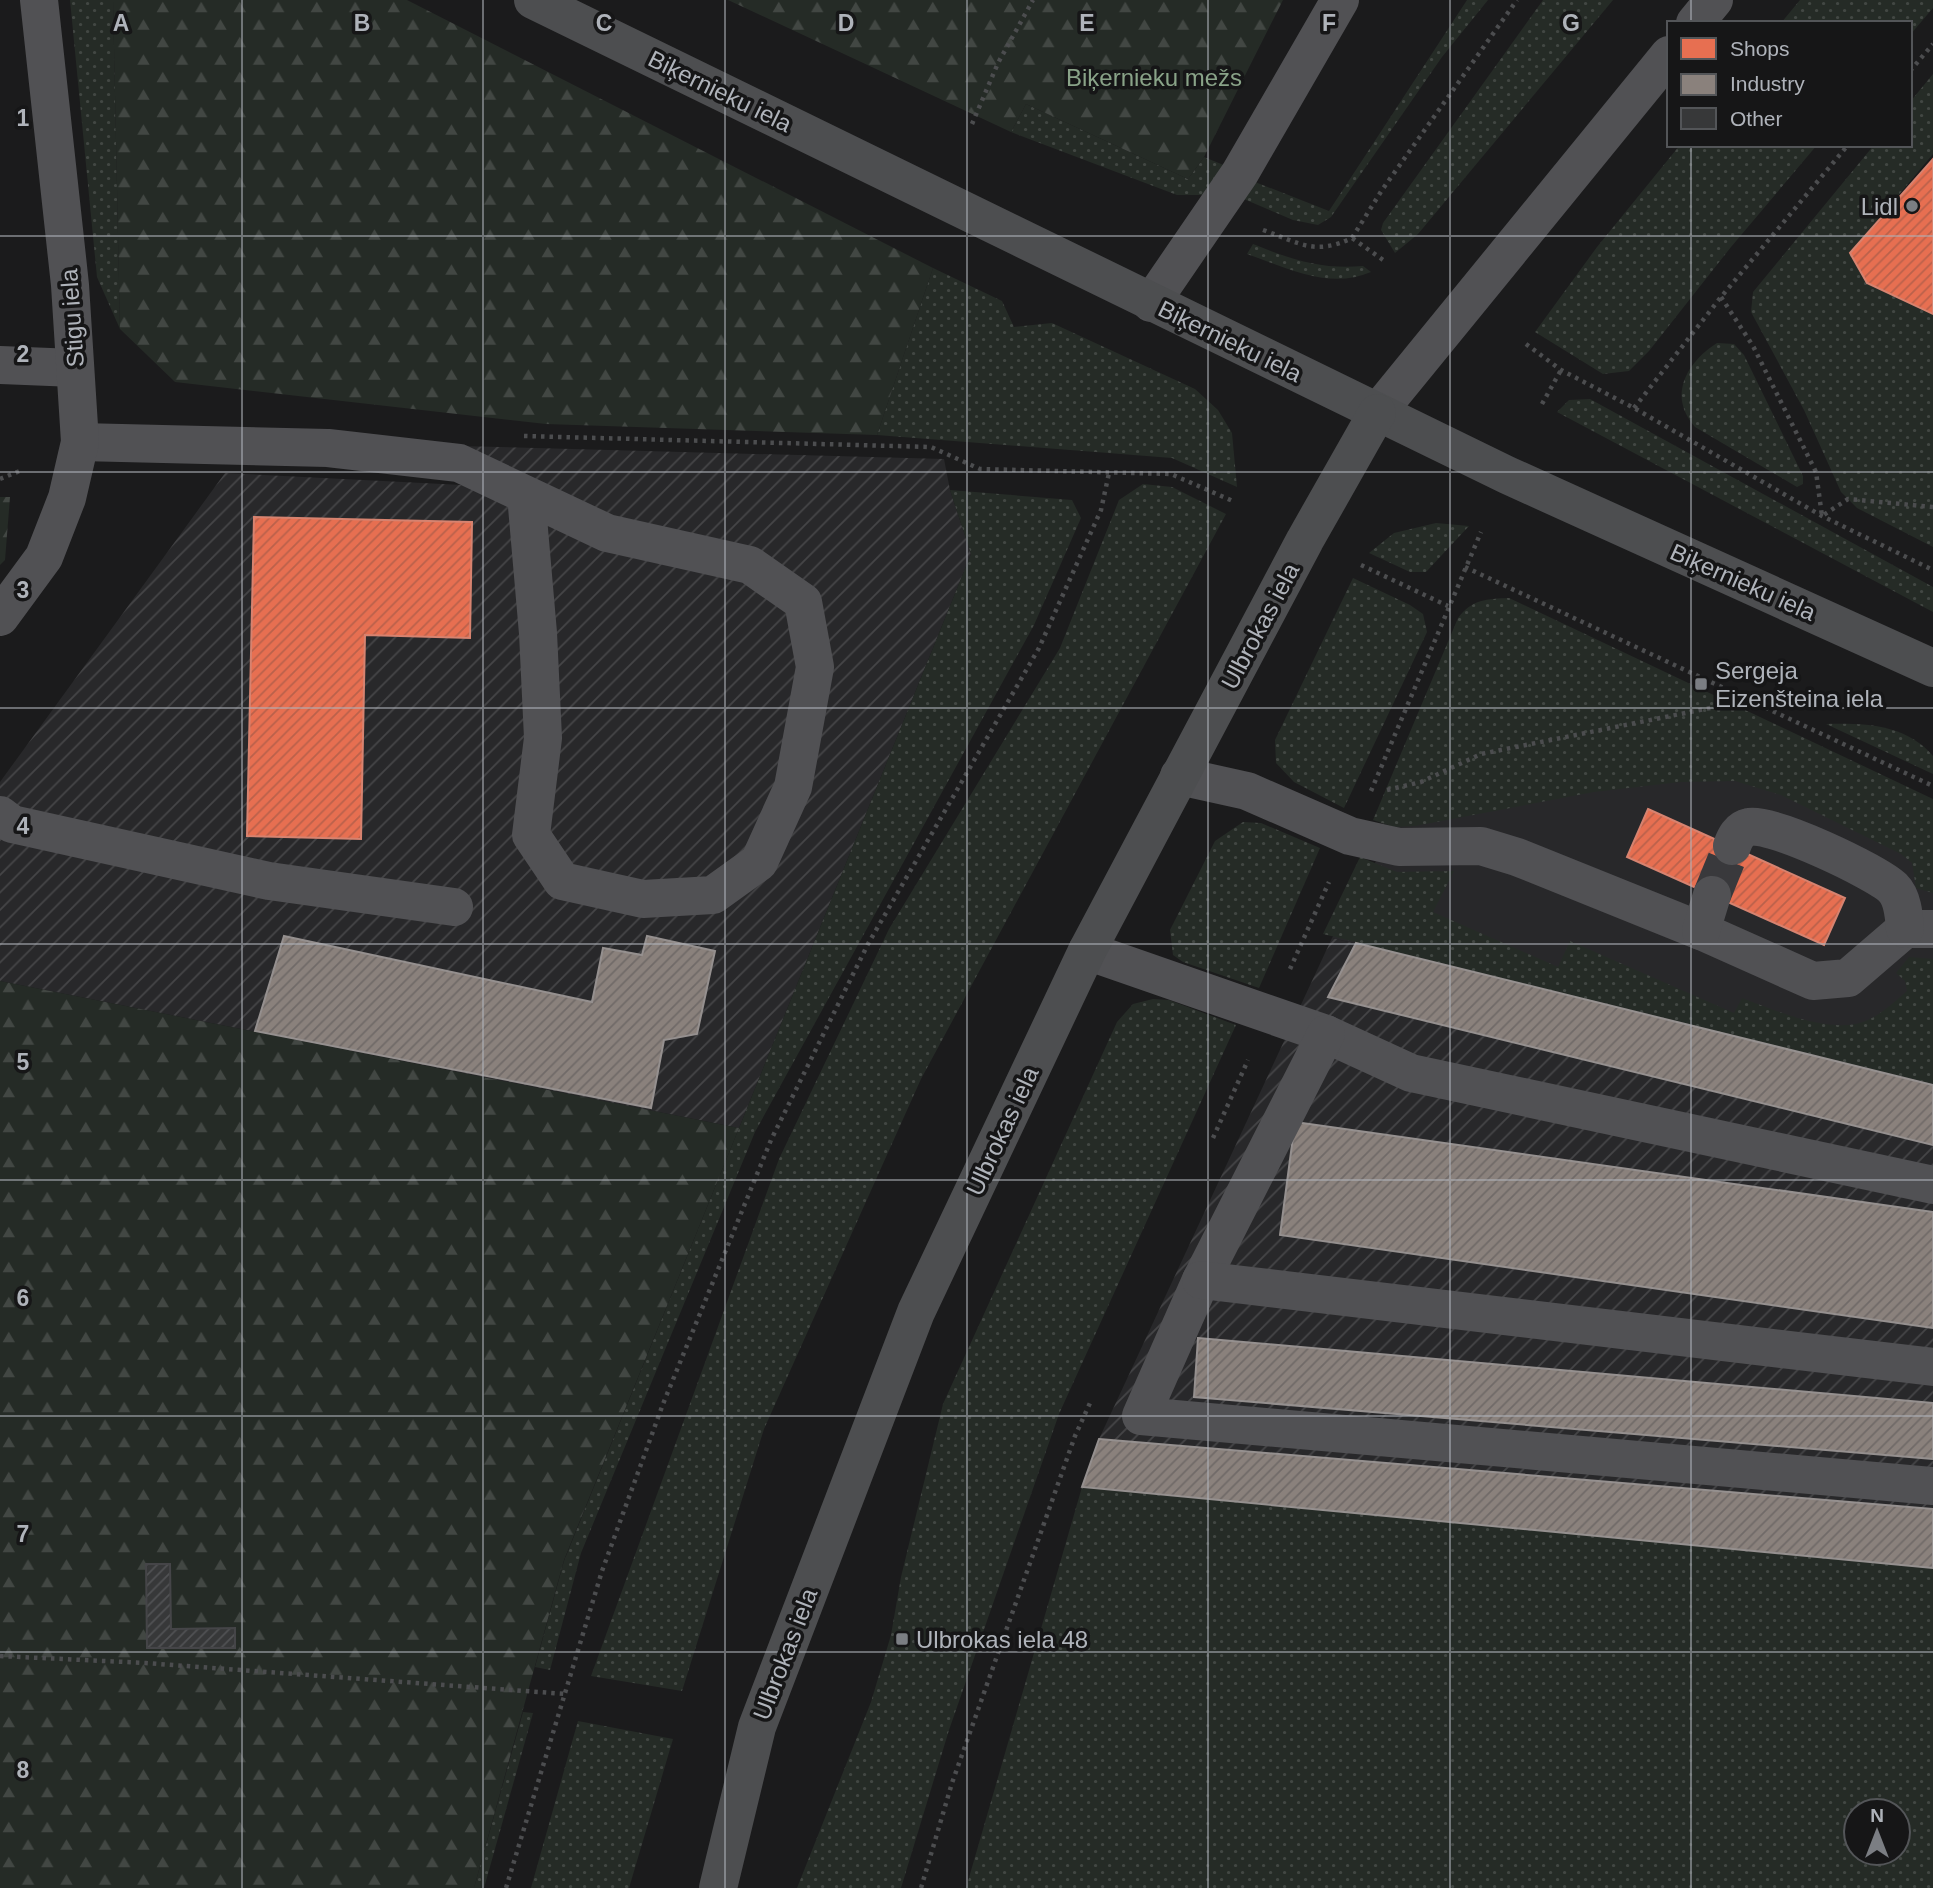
<svg xmlns="http://www.w3.org/2000/svg" width="1933" height="1888" font-family="Arial,sans-serif">
<defs>
<pattern id="industrial-furrows" width="10" height="10" patternUnits="userSpaceOnUse" patternTransform="scale(1.75)"><rect width="10" height="10" fill="#28282a"/><path d="M-1 1l2-2M0 10L10 0M9 11l2-2" fill="none" stroke="#454547"/></pattern>
<pattern id="grass-dots" width="8" height="8" patternUnits="userSpaceOnUse" patternTransform="scale(1.75)"><rect width="8" height="8" fill="#252b26"/><path d="M2 2h.1M6 6h.1" fill="none" stroke="#424743" stroke-width="1.8" stroke-linecap="round"/></pattern>
<pattern id="forest-firs" width="22" height="20" patternUnits="userSpaceOnUse" patternTransform="scale(1.75)"><rect width="22" height="20" fill="#252b26"/><path d="M5 1l3.5 6h-7zM16 11l3.5 6h-7z" fill="#424743"/></pattern>
<pattern id="shops-hatch" width="6" height="6" patternUnits="userSpaceOnUse" patternTransform="scale(1.75)"><rect width="6" height="6" fill="#e76f51"/><path d="M-1 1l2-2M0 6l6-6M5 7l2-2" fill="none" stroke="#ba614b"/></pattern>
<pattern id="industry-hatch" width="6" height="6" patternUnits="userSpaceOnUse" patternTransform="scale(1.75)"><rect width="6" height="6" fill="#8a817c"/><path d="M-1 1l2-2M0 6l6-6M5 7l2-2" fill="none" stroke="#706a68"/></pattern>
<pattern id="building-hatch" width="6" height="6" patternUnits="userSpaceOnUse" patternTransform="scale(1.75)"><rect width="6" height="6" fill="#373839"/><path d="M-1 1l2-2M0 6l6-6M5 7l2-2" fill="none" stroke="#515254"/></pattern>
</defs>
<rect width="100%" height="100%" fill="#1b1b1c"/>
<path fill="#28282a" d="M1731,731l202,95v258l-601,-146 77,-135z"/>
<g fill="url(#industrial-furrows)">
<path d="M459,446l485,13 6,31 21,64 -232,574 -739,-147v-199l225,-309 237,12z"/>
<path d="M1332,938l601,146v484l-851,-81 17,-48z"/>
</g>
<g fill="url(#grass-dots)" fill-rule="evenodd">
<path d="M70,0h43l7,329 -23,-52z"/>
<path d="M1467,0h21l-46,57 -111,160 -13,8 -25,-5 -54,-23 11,-17 79,31z"/>
<path d="M1543,0h70l-195,234 -23,19 -14,-23 2,-7z"/>
<path d="M1800,0h133v8l-23,27v-12h-129z"/>
<path d="M1933,74v80l-83,99 17,30 66,31v233l-76,-39 -16,-16 -37,-82 -53,-98 2,-20 121,-147h36v-43z"/>
<path d="M1026,104l162,75 16,-22 22,9 -23,29h-26l-166,-63z"/>
<path d="M1680,145h137l-86,102 -82,104 -20,20 -26,3 -68,-42 62,-85z"/>
<path d="M1253,244c37,15 69,26 110,22l8,6c-42,18 -84,-4 -124,-18z"/>
<path d="M933,268l69,33 12,26 38,-4 143,66 23,21 14,23 5,54 -65,-29 -295,-23z"/>
<path d="M1717,343l17,1 10,11 59,121v8l-6,3 -102,-60c-28,-31 -8,-65 22,-84z"/>
<path d="M1590,399l343,188v25l-376,-200 12,-12z"/>
<path d="M1143,484l29,3 54,27 -305,565 -157,350 -82,262 -91,-15 188,-517 110,-230 171,-281 59,-148z"/>
<path d="M950,490l122,10 9,18 -47,107 -279,507 -174,421 -31,117 -15,-3 29,-106 407,-1007z"/>
<path d="M1436,523l33,3 -43,46h-16l-41,-19 25,-20z"/>
<path d="M1353,578l57,27 13,9 4,18 -83,176 -50,-26 -18,-19 -1,-23z"/>
<path d="M1509,598l424,201v94l-17,-5 -4,-25 -11,-9 -120,-59 -46,-14 -55,1 -86,10 -179,34 -21,1 -21,-7 85,-202c14,-19 29,-19 51,-20z"/>
<path d="M1826,724c38,-1 80,0 107,32v18z"/>
<path d="M1243,822l18,1 59,25 -61,140 -76,-26 -10,-7 -3,-25 45,-89z"/>
<path d="M1360,857l37,15 57,-1 -21,41 125,55 12,-26 164,72 8,-15c32,12 87,36 121,24 17,-6 31,-20 44,-31l-2,-10 -9,-8 13,-16 24,2v125l-610,-150z"/>
<path d="M1153,999l16,1 67,25 -177,389 -110,316 -48,158h-104l74,-186 20,-67 10,-58 42,-173 174,-382 16,-18z"/>
<path d="M1082,1487l851,81v320h-967zM1856,1811h42v42h-42z"/>
<path d="M523,1712l10,1 -49,175h-10z"/>
<path d="M578,1721l95,18 -44,149h-98z"/>
</g>
<g fill="url(#forest-firs)">
<path d="M113,0h294l526,268 -56,167 -331,-11 -371,-42 -55,-53z"/>
<path d="M728,0h555l-79,157 -16,22 -162,-75 -15,28z"/>
<path d="M0,497h10l-5,63 -5,5z"/>
<path d="M0,981l739,147 -175,432 -90,328h-474z"/>
</g>
<g fill="url(#shops-hatch)" stroke="#d68370" stroke-width="2">
<path d="M1933,159v155l-66,-31 -17,-30z"/>
<path d="M254,517l218,5 -2,116 -105,-3 -4,204 -114,-3z"/>
<path d="M1648,809l197,89 -21,47 -197,-88z"/>
</g>
<g fill="url(#industry-hatch)" stroke="#95908f" stroke-width="2">
<path d="M284,936l308,66 11,-54 39,7 5,-19 68,15 -18,83 -33,6 -13,68 -396,-77z"/>
<path d="M1356,943l577,142v60l-605,-148z"/>
<path d="M1295,1122l638,90v116l-653,-93z"/>
<path d="M1198,1338l735,65v56l-739,-62z"/>
<path d="M1099,1439l834,70v59l-851,-81z"/>
</g>
<path fill="url(#building-hatch)" stroke="#454548" stroke-width="2" d="M146,1564h24l1,65 64,-1v20h-88z"/>
<g fill="none" stroke-linecap="round" stroke-linejoin="round">
<path stroke="#39393c" stroke-width="38" stroke-dasharray="38 19" stroke-linecap="butt" d="M1712,895l20,-49"/>
<g stroke="#4c4d4f" stroke-width="4.5" stroke-dasharray="3.5 5" stroke-linecap="butt">
<path d="M1910,71l23,-27"/>
<path d="M972,124l26,-61 35,-63"/>
<path d="M1263,230c37,13 51,26 89,8l34,24"/>
<path d="M1352,238l30,-48 135,-190"/>
<path d="M1721,297l32,49 63,126 6,44 26,-17 85,8"/>
<path d="M1526,344l35,26 73,38 188,108 111,54"/>
<path d="M1542,404l19,-34"/>
<path d="M1634,408l87,-111 127,-152"/>
<path d="M524,436l407,11 49,22 191,5 64,28"/>
<path d="M0,479l22,-9"/>
<path d="M1361,565l87,41"/>
<path d="M1465,567l468,219"/>
<path d="M1387,790l34,-8 60,-28 269,-54"/>
<path d="M1371,791l110,-259"/>
<path d="M1290,969l39,-87"/>
<path d="M1213,1138l35,-78"/>
<path d="M0,1656l146,7 419,31"/>
<path d="M506,1888l96,-317 61,-167 108,-264 97,-196 171,-296 62,-138 8,-37"/>
<path d="M921,1888l31,-105 123,-347 15,-33"/>
</g>
<g stroke="#515154" stroke-width="38">
<path d="M1695,23l19,-23"/>
<path d="M1151,303l89,-130 100,-173"/>
<path d="M0,365l75,3"/>
<path d="M1377,413l292,-358"/>
<path d="M80,442l248,6 131,15 148,70 143,32 53,37 12,65 -22,120 -34,75 -46,33 -70,4 -81,-18 -31,-46 12,-97 -5,-105 -12,-138"/>
<path d="M0,617l44,-60 23,-59 13,-56 -10,-157 -31,-285"/>
<path d="M1179,776l68,15 103,45 49,11 82,-1 36,11 184,74 112,50 35,-3 57,-49h28"/>
<path d="M0,815l12,9 257,57 185,26"/>
<path d="M1732,846c3,-8 7,-17 17,-19 20,-6 128,45 144,61 10,10 11,28 12,41"/>
<path d="M1701,931l11,-36"/>
<path d="M1087,951l239,83 85,39 522,112"/>
<path d="M1326,1034l-125,246 -60,136 792,70"/>
<path d="M1201,1280l732,87"/>
</g>
<g stroke="#4d4e50" stroke-width="38">
<path d="M533,0l974,475 426,193"/>
<path d="M718,1888l39,-161 159,-415 171,-361 218,-411 72,-127"/>
</g>
</g>
<path fill="none" stroke="#afb3ba" stroke-width="2" stroke-opacity="0.55" d="M242,0v1888M483,0v1888M725,0v1888M967,0v1888M1208,0v1888M1450,0v1888M1691,0v23M1691,145v1743M0,236h1933M0,472h1933M0,708h1933M0,944h1933M0,1180h1933M0,1416h1933M0,1652h1933"/>
<g fill="#7b7e83" stroke="#161617" stroke-width="2.5">
<circle cx="1912" cy="206" r="7"/>
<rect x="1694" y="677" width="14" height="14" rx="3.5"/>
<rect x="895" y="1632" width="14" height="14" rx="3.5"/>
</g>
<g text-anchor="middle" dominant-baseline="central" stroke-width="7" stroke-linejoin="round" paint-order="stroke">
<g font-size="24" fill="#89a388" stroke="#161617">
<text x="1154" y="77">Biķernieku mežs</text>
</g>
<g font-size="24" fill="#afb3ba" stroke="#161617">
<text transform="translate(720 91) rotate(26)">Biķernieku iela</text>
<text transform="translate(72 318) rotate(-94)">Stigu iela</text>
<text transform="translate(1230 341) rotate(26)">Biķernieku iela</text>
<text transform="translate(1743 582) rotate(24)">Biķernieku iela</text>
<text transform="translate(1260 626) rotate(-62)">Ulbrokas iela</text>
<text transform="translate(1002 1131) rotate(-65)">Ulbrokas iela</text>
<text transform="translate(785 1654) rotate(-69)">Ulbrokas iela</text>
</g>
<g font-size="24" fill="#afb3ba" stroke="#161617" text-anchor="start">
<text x="1898" y="206" text-anchor="end">Lidl</text>
<text x="1715" y="670">Sergeja<tspan x="1715" dy="28">Eizenšteina iela</tspan></text>
<text x="916" y="1639">Ulbrokas iela 48</text>
</g>
</g>
<g font-size="23" text-anchor="middle" font-weight="bold" fill="#afb3ba" stroke="#161617" stroke-width="7" stroke-linejoin="round" paint-order="stroke">
<text x="121" y="31">A</text>
<text x="362" y="31">B</text>
<text x="604" y="31">C</text>
<text x="846" y="31">D</text>
<text x="1087" y="31">E</text>
<text x="1329" y="31">F</text>
<text x="1571" y="31">G</text>
<text x="23" y="126">1</text>
<text x="23" y="362">2</text>
<text x="23" y="598">3</text>
<text x="23" y="834">4</text>
<text x="23" y="1070">5</text>
<text x="23" y="1306">6</text>
<text x="23" y="1542">7</text>
<text x="23" y="1778">8</text>
</g>
<rect x="1667" y="21" width="245" height="126" fill="#161617" stroke="#535558" stroke-width="2"/>
<rect x="1681" y="38" width="35" height="21" fill="#e76f51" stroke="#535558" stroke-width="2"/>
<text x="1730" y="56" font-size="21" fill="#afb3ba">Shops</text>
<rect x="1681" y="74" width="35" height="21" fill="#8a817c" stroke="#535558" stroke-width="2"/>
<text x="1730" y="91" font-size="21" fill="#afb3ba">Industry</text>
<rect x="1681" y="108" width="35" height="21" fill="#373839" stroke="#535558" stroke-width="2"/>
<text x="1730" y="126" font-size="21" fill="#afb3ba">Other</text>
<g transform="translate(1877 1832)"><circle r="33" fill="#161617" stroke="#535558" stroke-width="2"/>
<path d="M0-5L12 26L0 18L-12 26Z" fill="#7b7e83"/>
<text y="-10" font-size="19" font-weight="bold" text-anchor="middle" fill="#afb3ba">N</text>
</g>
</svg>
